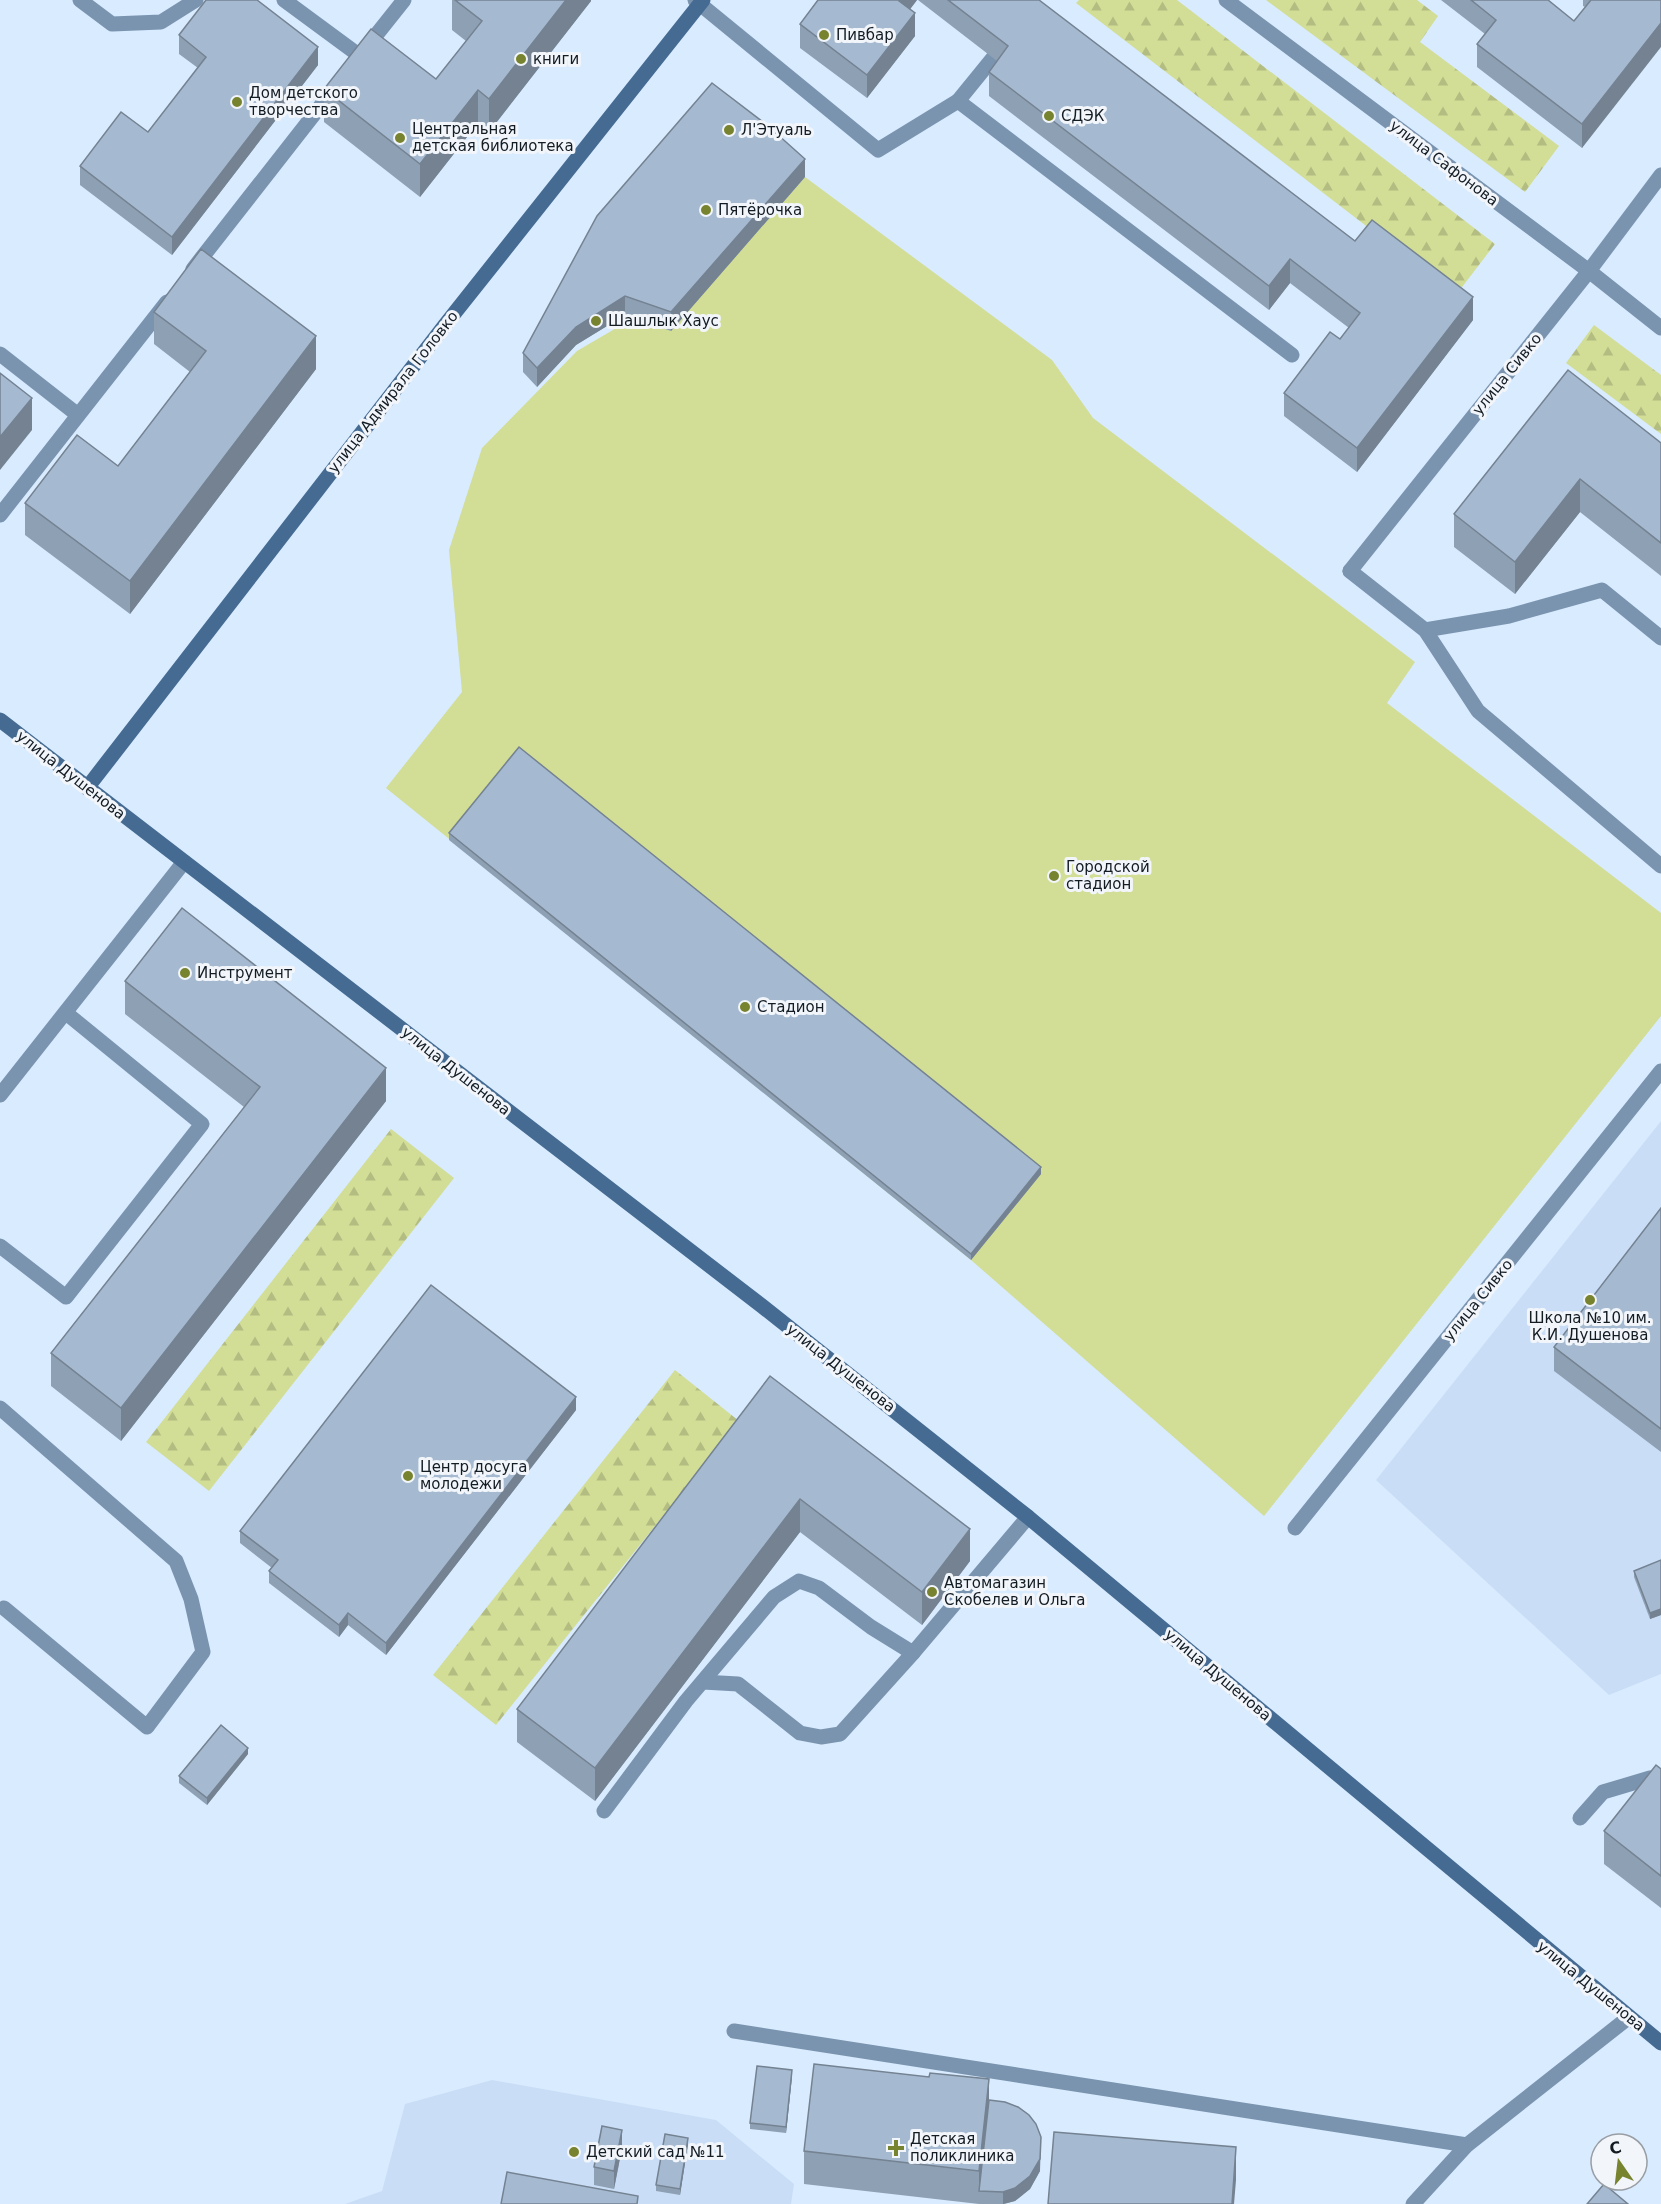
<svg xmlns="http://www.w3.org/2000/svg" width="1661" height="2204" font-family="'DejaVu Sans',sans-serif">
<defs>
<pattern id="forest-firs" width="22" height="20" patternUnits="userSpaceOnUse" patternTransform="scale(1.5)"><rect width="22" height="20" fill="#d2dd96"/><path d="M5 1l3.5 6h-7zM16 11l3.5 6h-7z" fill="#b3bd81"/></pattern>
</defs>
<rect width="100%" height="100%" fill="#d9ebfe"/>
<g fill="#c9def6">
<path d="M1661,1121v553l-52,21 -233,-215z"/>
<path d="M492,2080l224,40 78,64 -3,20h-446l37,-13 23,-87z"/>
</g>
<g fill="url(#forest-firs)">
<path d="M1079,0h98l318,244 -39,51 -380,-292z"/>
<path d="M1266,0h151l21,16 -18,26 139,104 -34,46z"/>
<path d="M1594,325l67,50v59l-95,-71z"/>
<path d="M391,1129l63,49 -245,313 -63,-49z"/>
<path d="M675,1370l64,51 -243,304 -63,-50z"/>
</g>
<path fill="#d2dd96" d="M805,177l247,183 41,58 322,244 -28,41 274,210v103l-397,500 -293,-256 -585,-472 76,-96 -13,-142 33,-102 95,-97 53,-31 41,10z"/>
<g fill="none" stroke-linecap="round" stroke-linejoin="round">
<g stroke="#7a94b0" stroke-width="15">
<path d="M80,0l32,24 49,-2 35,-22"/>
<path d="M284,0l76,56"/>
<path d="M695,0l183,150 80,-49 334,254"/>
<path d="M365,49l39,-49"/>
<path d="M958,101l35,-43"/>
<path d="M193,269l144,-184"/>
<path d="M0,354l78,61"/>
<path d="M0,515l167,-213"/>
<path d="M1350,571l75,59 53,81 183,155"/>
<path d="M1425,630l84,-14 93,-26 59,48"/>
<path d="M0,1095l184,-233"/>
<path d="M0,1246l66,51 136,-173 -136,-111"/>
<path d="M0,1408l176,153 15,38 12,53 -56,75 -143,-119"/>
<path d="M703,1682l35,2 62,49 21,4 19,-3 73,-81"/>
<path d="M604,1811l82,-110 88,-104 25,-16 20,7 52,39 42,26 115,-136"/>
<path d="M1580,1818l23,-26 47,-14 11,-1"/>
<path d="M734,2031l733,114"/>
<path d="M1413,2204l54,-59 161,-127"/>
</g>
<g stroke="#7a94b0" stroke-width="15">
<path d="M1226,0l363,271 72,57"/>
<path d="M1350,571l239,-300 72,-96"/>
<path d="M1295,1528l366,-457"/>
</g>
<g stroke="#456b92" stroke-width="15">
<path d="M0,720l762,586 266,211 633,526"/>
<path d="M87,788l358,-463 258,-325"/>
</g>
</g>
<g fill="#8ea0b3">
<path d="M452,0h139v1l-102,131 -11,-9 -58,74 -96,-75v-33l112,-10 30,-38 -14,-11z"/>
<path d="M818,0h99l-7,9 5,27 -48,62 -67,-50v-24z"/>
<path d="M918,0h121l316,241 118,79 -116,152 -73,-56v-23l56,-54 9,-11 -59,-45 -21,27 -280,-214v-24l8,-11z"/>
<path d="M1441,0h107l26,21 11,-14 -2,-1v-6h78l-79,148 -105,-81v-23l8,-10z"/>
<path d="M179,35l139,30 -146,190 -92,-70v-19l68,-34 50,-64 -19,-14z"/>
<path d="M805,177l-134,154 -46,-16 -49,30 -39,42 -14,-15v-19z"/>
<path d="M154,312l162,57 -186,245 -105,-79v-32l93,-37 72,-94 -36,-28z"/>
<path d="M1661,443v133l-81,-64 -65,82 -61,-47v-33z"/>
<path d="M449,833l592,341 -70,86 -522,-420z"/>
<path d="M125,981l261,120 -265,340 -70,-55v-33l193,-246 -119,-93z"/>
<path d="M1661,1208v244l-107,-81v-24z"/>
<path d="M770,1376l200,185 -48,64 -122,-93 -205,269 -78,-59v-33z"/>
<path d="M576,1410l-190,245 -38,-30 -9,12 -70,-54v-12l3,-3 -32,-25v-12z"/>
<path d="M1661,1560v55l-11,4 -16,-42v-6z"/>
<path d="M248,1754l-41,51 -28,-22v-7z"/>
<path d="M1661,1769v139l-57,-44v-33z"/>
<path d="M792,2076l-6,57 -36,-4v-6z"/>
<path d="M989,2100l51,71 -10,18 -15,12 -11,3h-25l-175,-20v-33z"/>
<path d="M688,2144l-8,51 -24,-4v-6z"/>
<path d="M622,2148l-8,41 -20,-4v-18z"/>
</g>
<g fill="#748292">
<path d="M566,0h25v1l-102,131v-33z"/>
<path d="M900,0h17l-18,24z"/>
<path d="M915,13v23l-48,62v-23z"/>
<path d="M1661,23v24l-79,101v-24z"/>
<path d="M318,47v18l-146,190v-18z"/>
<path d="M478,90v33l-58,74v-33z"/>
<path d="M805,159v18l-134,154v-19z"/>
<path d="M1290,259v24l-21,27v-24z"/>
<path d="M625,296v19l-49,30 -39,42v-19l39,-41z"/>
<path d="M1473,297v23l-116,152v-24z"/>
<path d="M316,336v33l-186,245v-33z"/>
<path d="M32,398v32l-32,40v-33z"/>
<path d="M1580,479v33l-65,82v-32z"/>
<path d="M386,1068v33l-265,340v-33z"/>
<path d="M1041,1167v7l-70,86v-6z"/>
<path d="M576,1397v13l-190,245v-12z"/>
<path d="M800,1499v33l-205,269v-33z"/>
<path d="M970,1529v32l-48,64v-33z"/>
<path d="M1661,1609v6l-11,4v-6z"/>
<path d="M348,1613v12l-9,12v-12z"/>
<path d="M248,1748v6l-41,51v-7z"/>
<path d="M792,2070v6l-6,57v-6z"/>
<path d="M989,2079v33l-10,79v-20z"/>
<path d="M622,2130v18l-8,41v-18z"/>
<path d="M1041,2137l-1,34 -10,18 -15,12 -12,3v-12z"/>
<path d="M688,2138v6l-8,51v-6z"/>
<path d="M1236,2147v33l-2,24h-2z"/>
</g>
<g fill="#a5bad0" stroke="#748292" stroke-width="1.5">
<path d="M206,0h51l61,47 -146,190 -92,-71 41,-54 27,20 58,-75 -27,-22z"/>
<path d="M455,0h111l-77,99 -11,-9 -58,74 -96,-75 47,-60 65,50 46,-58z"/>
<path d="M818,0h82l-1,1 16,12 -48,62 -67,-51z"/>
<path d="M948,0h91l316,241 17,-21 101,77 -116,151 -73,-55 46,-61 10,7 20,-26 -70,-54 -21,27 -280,-214 19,-26z"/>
<path d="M1471,0h77l26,21 17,-21h70v23l-79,101 -105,-80 19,-24z"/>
<path d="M712,83l55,42 38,34 -134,153 -46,-16 -49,31 -39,41 -14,-15 74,-137z"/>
<path d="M201,249l115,87 -186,245 -105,-78 52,-68 41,31 88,-115 -52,-39z"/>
<path d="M1568,370l93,73v100l-81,-64 -65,83 -61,-48z"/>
<path d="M0,373l32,25 -32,39z"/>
<path d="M519,747l522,420 -70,87 -522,-421z"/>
<path d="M182,908l204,160 -265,340 -70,-55 209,-266 -135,-106z"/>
<path d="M1661,1208v221l-107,-82z"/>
<path d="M431,1285l145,112 -190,246 -38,-30 -9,12 -70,-54 9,-11 -38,-29z"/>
<path d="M770,1376l200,153 -48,63 -122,-93 -205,269 -78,-59z"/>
<path d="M1661,1560v49l-11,4 -16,-42z"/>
<path d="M221,1725l27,23 -41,50 -28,-22z"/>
<path d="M1656,1765l5,4v107l-57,-45z"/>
<path d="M814,2064l115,13 1,-4 59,6 -10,92 -175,-20z"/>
<path d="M757,2066l35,4 -6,57 -36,-4z"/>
<path d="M989,2100l16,2 13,5 11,8 7,9 5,13 -1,22 -10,17 -15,12 -12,4 -24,-1z"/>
<path d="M602,2126l20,4 -8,41 -20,-4z"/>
<path d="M1054,2132l182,15 -4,57h-184z"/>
<path d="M665,2134l23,4 -8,51 -24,-4z"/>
<path d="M507,2172l131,24 -1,8h-136z"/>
<path d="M1604,2184l24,20h-41z"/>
</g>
<g fill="#78832f" stroke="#f2f6fb" stroke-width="2">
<circle cx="824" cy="35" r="6"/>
<circle cx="521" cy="59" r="6"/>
<circle cx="237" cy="102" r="6"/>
<circle cx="1049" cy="116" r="6"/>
<circle cx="729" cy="130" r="6"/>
<circle cx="400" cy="138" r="6"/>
<circle cx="706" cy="210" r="6"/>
<circle cx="596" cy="321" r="6"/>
<circle cx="1054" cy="876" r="6"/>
<circle cx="185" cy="973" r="6"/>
<circle cx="745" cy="1007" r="6"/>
<circle cx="1590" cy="1300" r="6"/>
<circle cx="408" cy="1476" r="6"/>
<circle cx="932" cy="1592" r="6"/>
<path d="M893 2139h6v6h6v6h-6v6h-6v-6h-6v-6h6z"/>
<circle cx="574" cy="2152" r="6"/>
</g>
<g text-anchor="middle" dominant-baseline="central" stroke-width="6" stroke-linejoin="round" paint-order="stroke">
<g font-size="15" fill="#131b23" stroke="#f2f6fb" text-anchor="start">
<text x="836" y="35">Пивбар</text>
<text x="533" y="59">книги</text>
<text x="249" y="93">Дом детского<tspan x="249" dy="17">творчества</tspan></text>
<text x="1061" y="116">СДЭК</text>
<text x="412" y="129">Центральная<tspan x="412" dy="17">детская библиотека</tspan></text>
<text x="741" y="130">Л'Этуаль</text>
<text x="718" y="210">Пятёрочка</text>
<text x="608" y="321">Шашлык Хаус</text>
<text x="1066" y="867">Городской<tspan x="1066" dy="17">стадион</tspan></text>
<text x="197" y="973">Инструмент</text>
<text x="757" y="1007">Стадион</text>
<text x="1590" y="1318" text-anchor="middle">Школа №10 им.<tspan x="1590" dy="17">К.И. Душенова</tspan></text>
<text x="420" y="1467">Центр досуга<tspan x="420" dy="17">молодежи</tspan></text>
<text x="944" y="1583">Автомагазин<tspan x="944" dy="17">Скобелев и Ольга</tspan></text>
<text x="910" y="2139">Детская<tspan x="910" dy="17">поликлиника</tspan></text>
<text x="586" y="2152">Детский сад №11</text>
</g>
<g font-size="15" fill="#131b23" stroke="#f2f6fb">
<text transform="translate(1444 163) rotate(37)">улица Сафонова</text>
<text transform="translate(1507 374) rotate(-51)">улица Сивко</text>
<text transform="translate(393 392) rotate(-52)">улица Адмирала Головко</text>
<text transform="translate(71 775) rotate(38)">улица Душенова</text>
<text transform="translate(456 1071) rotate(38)">улица Душенова</text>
<text transform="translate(1478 1300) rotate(-51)">улица Сивко</text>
<text transform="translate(841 1368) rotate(38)">улица Душенова</text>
<text transform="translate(1218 1675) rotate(40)">улица Душенова</text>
<text transform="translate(1591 1986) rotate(39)">улица Душенова</text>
</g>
</g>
<g transform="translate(1619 2162) rotate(346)"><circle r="28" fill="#f2f6fb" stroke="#999ea5" stroke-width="1.5"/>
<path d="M0-4.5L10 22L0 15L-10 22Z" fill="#78832f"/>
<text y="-9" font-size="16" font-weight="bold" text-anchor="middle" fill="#131b23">С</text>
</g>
</svg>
